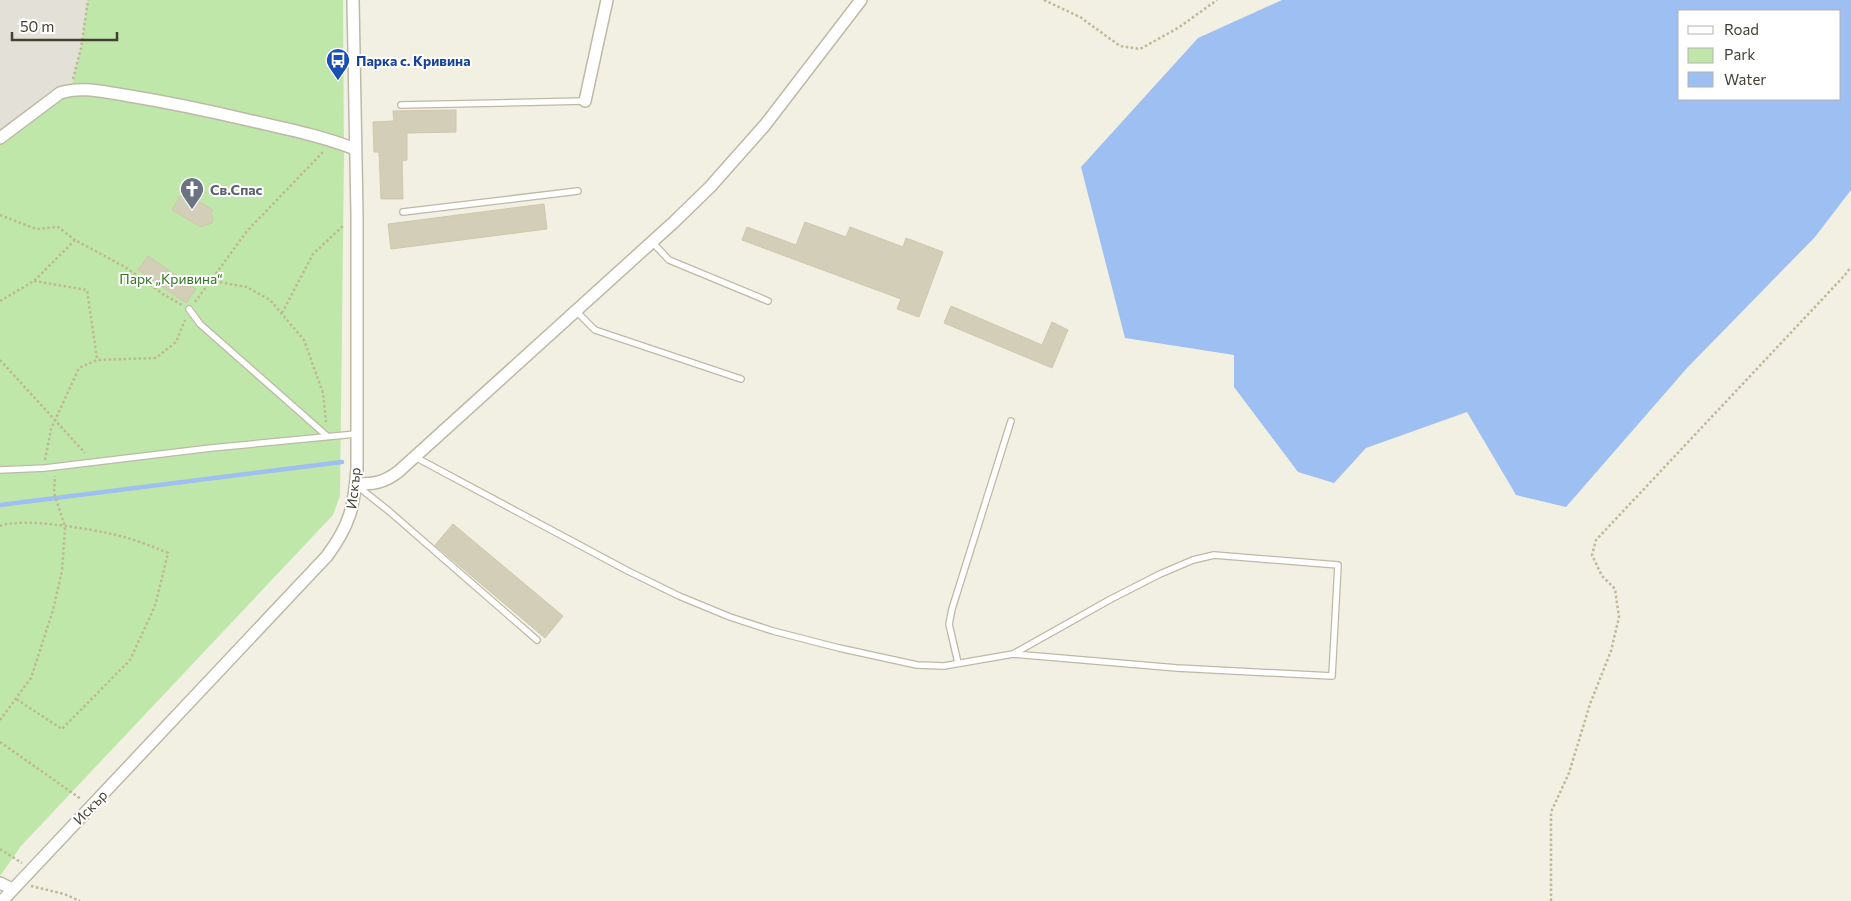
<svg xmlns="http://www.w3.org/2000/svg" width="1851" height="901" font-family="Commissioner,sans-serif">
<rect width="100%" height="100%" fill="#f2f0e3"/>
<path fill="#e3e0d8" d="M0,0h88l-7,48 -10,41 -71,49z"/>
<path fill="#c0e7aa" d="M88,0h255l1,157 -4,339 -7,19 -312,331 -21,30v-738l71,-49 10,-41z"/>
<path fill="#9dbff1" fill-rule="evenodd" d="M1282,0h569v190l-36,47 -128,131 -121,139 -50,-12 -49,-83 -101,36 -32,35 -36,-11 -64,-85v-32l-109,-17 -44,-171 117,-129zM1680,11h160v88h-160z"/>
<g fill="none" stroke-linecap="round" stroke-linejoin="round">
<path stroke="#9dbff1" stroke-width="4.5" d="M0,505l342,-43"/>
</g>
<g fill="#d3ceb8" stroke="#cec7ab">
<path d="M456,110v22l-49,1v27l-5,1 1,38h-22l-2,-47h-5l-1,-30 21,-1 -1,-10z"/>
<path d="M183,192l30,18 -2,3 2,6 -1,4 -11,4 -29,-17z"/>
<path d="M544,204l3,25 -156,20 -3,-25z"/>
<path d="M805,222l41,15 4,-10 53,20 3,-9 37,14 -24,65 -22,-8 4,-10 -159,-59 5,-13 49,18z"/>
<path d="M148,256l48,33 -10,14 -48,-33z"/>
<path d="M951,306l91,39 10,-23 16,8 -16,38 -108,-45z"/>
<path d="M453,524l110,92 -18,22 -110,-93z"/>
</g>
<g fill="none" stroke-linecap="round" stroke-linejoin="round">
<g stroke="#bdb9a5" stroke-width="8">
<g id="service">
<path d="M401,105l184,-4"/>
<path d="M403,212l175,-21"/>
<path d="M652,242l17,18 99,41"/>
<path d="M189,309l11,15 127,112"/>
<path d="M576,311l19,19 146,49"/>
<path d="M415,457l213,114 51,25 51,21 43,14 66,17 78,17 27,1 69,-12 164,14 155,8 6,-111 -124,-10 -21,5 -33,14 -49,25 -98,55"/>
<path d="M0,470l45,-2 166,-20 145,-14"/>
<path d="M356,485l34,27 147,128"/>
<path d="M958,663l-9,-39 3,-15 59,-188"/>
</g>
</g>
<g stroke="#bdb9a5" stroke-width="14">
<g id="minor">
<path d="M585,101l22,-101"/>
<path d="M0,138l60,-45c21,-7 43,-1 64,2 43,7 86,16 128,26 35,8 70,15 103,28"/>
<path d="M356,484c18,0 27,-1 42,-12l276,-250 36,-35 55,-62 96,-125"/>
<path d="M0,883l12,6"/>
<path d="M2,901l325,-345c23,-31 27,-49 30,-87v-254l-4,-215"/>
</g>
</g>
<g stroke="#bfb896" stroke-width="2.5" stroke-dasharray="2.5 2.5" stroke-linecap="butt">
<path d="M1044,0l36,17 40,29 20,3 38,-21 39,-28"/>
<path d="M73,79l8,-31 7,-48"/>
<path d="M0,215l36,14 22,-2 17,13"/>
<path d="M34,281l53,9 10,69"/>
<path d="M210,283l8,-1 29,5 23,13 34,40 19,53 3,29"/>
<path d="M0,301l34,-20 41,-41 50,27 41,29 16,9"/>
<path d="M195,302l52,-71 77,-80"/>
<path d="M282,313l31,-59 31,-29"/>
<path d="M0,360l85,93"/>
<path d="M45,460l6,-31 28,-61 18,-8 59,-2 20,-16 9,-22"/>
<path d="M0,526c22,-9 91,3 116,9 18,4 35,11 52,18l-13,53 -25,54 -68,69 -46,-30"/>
<path d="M0,720l31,-42 22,-68 9,-39 3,-44 -11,-34 1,-17"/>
<path d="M0,742l81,57"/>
<path d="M0,849l22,14"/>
<path d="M31,886l33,8 16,7"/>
<path d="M1551,901v-89l18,-39 21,-69 21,-53 8,-34 -4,-28 -13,-13 -10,-21 4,-15 249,-265 6,-8"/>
</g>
<use href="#service" stroke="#fff" stroke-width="5.5"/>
<use href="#minor" stroke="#fff" stroke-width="11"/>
</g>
<defs>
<g id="bus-pin" transform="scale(1.25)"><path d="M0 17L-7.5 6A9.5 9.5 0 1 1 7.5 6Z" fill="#1a4fb4" stroke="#fff"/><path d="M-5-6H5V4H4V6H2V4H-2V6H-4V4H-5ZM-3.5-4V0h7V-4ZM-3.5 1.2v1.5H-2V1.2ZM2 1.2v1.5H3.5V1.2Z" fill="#fff"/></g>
<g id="church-pin" transform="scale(1.25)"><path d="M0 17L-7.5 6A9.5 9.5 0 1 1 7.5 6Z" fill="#6b7280" stroke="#fff"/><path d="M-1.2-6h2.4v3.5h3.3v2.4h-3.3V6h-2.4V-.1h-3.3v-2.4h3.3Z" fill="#fff"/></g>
</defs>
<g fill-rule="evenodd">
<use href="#bus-pin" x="338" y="60"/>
<use href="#church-pin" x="192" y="189"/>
</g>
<g text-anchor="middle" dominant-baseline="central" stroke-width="4" stroke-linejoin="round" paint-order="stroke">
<g font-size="14" font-weight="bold" fill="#164399" stroke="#fff" text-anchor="start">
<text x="356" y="60">Парка с. Кривина</text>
</g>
<g font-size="14" font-weight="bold" fill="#5b616d" stroke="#fff" text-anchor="start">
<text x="210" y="189">Св.Спас</text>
</g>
<g font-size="14" fill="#357526" stroke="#fff">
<text x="171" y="278">Парк „Кривина“</text>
</g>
<g font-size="14" fill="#434033" stroke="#fff">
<text transform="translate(353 488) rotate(-84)">Искър</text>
<text transform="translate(90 807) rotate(-46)">Искър</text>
</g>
</g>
<rect x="1678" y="10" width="162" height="90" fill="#ffffff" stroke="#b4b3ad"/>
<rect x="1688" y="26" width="25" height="8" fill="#ffffff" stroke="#b4b3ad"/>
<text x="1724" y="35" font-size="15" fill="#434033">Road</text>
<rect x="1688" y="48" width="25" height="15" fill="#c0e7aa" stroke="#b4b3ad"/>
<text x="1724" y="60" font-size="15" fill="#434033">Park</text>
<rect x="1688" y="72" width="25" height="15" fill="#9dbff1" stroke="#b4b3ad"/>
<text x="1724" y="85" font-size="15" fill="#434033">Water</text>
<path d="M12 32v8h105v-8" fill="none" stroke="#434033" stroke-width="2.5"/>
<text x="20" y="32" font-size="15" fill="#434033" stroke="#ffffff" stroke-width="4" paint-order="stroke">50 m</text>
</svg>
